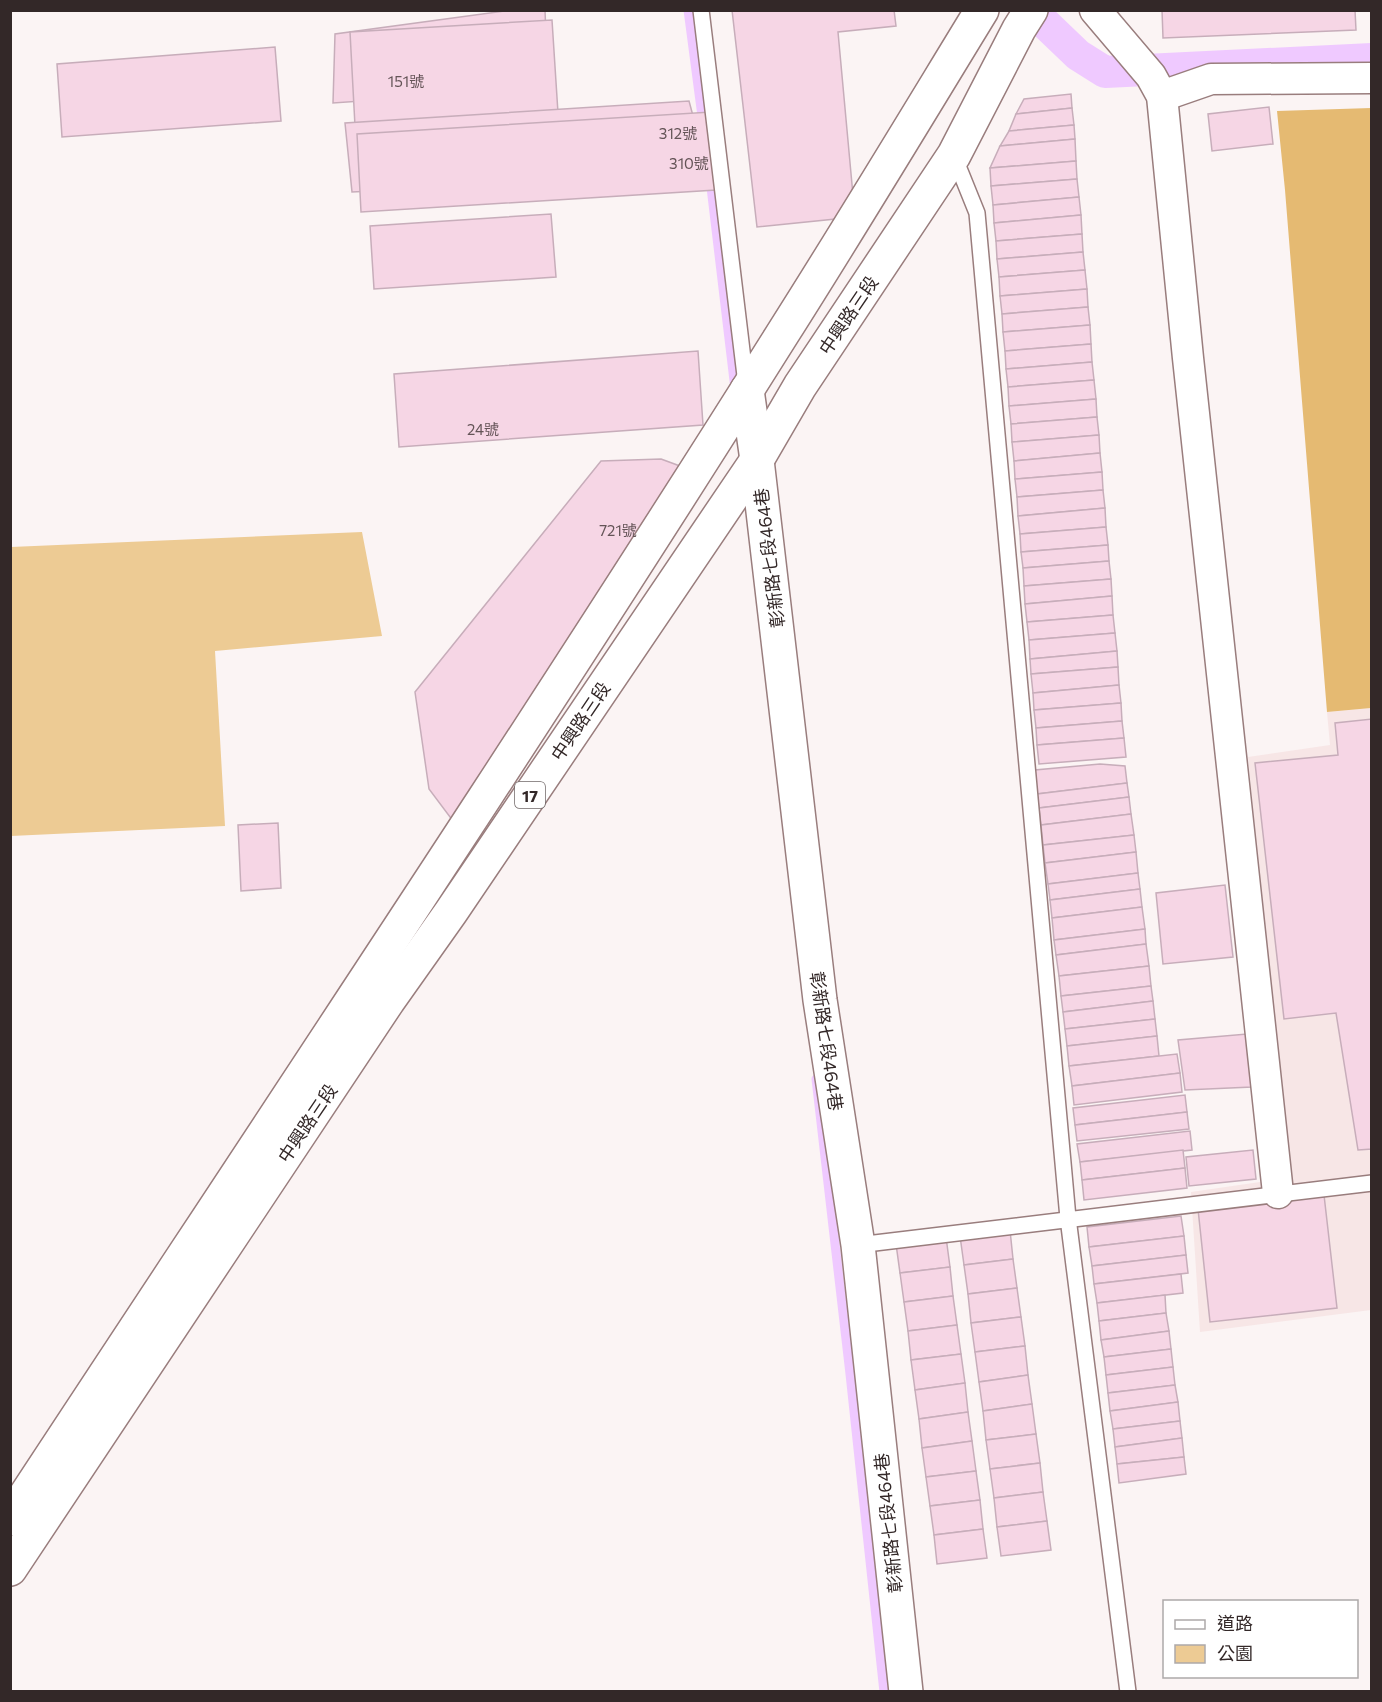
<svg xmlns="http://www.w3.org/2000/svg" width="1382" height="1702" font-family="Commissioner,'Noto Sans TC',sans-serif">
<rect width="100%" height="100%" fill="#fbf4f4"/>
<path fill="#f7e6e6" d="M1371,708v602l-171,22 -9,-140 97,-14 -40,-421 82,-12 -3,-33z"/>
<path fill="#edcb94" d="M362,532l20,104 -167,15 10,175 -214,10v-289z"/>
<path fill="#e5ba72" d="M1371,108v600l-44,4 -42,-522 -8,-79z"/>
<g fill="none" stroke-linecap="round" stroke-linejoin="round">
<g stroke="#efc9ff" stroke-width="9">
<path d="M688,10l15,114"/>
<path d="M710,179l25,210"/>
<path d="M816,1079l34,295 34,318"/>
</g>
<path stroke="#efc9ff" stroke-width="32" d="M1031,10l47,45 27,17 267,-13"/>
</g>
<g fill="#f6d6e5" stroke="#c7adba" stroke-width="1.5">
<path d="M511,10h34l3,78 -215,15 2,-69z"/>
<path d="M732,10h162l2,16 -58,6 17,185 -98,10z"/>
<path d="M1162,10h193l1,20 -193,8z"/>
<path d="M552,20l6,93 -203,13 -5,-94z"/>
<path d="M275,47l6,74 -219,16 -5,-73z"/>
<path d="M1071,94l1,14 -56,6 8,-15z"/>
<path d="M689,101l20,74 -357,17 -7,-69z"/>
<path d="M1269,107l4,37 -61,7 -4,-37z"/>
<path d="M1072,108l2,17 -65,6 7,-17z"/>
<path d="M711,112l5,78 -355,22 -4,-78z"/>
<path d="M1074,125l1,14 -75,7 9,-15z"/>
<path d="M1075,139l1,22 -86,7 10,-22z"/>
<path d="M1076,161l1,18 -86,7 -1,-18z"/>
<path d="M1077,179l2,18 -86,8 -2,-19z"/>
<path d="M1079,197l2,18 -87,8 -1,-18z"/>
<path d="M551,214l5,63 -182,12 -4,-63z"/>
<path d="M1081,215l1,19 -86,7 -2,-18z"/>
<path d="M1082,234l1,18 -86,7 -1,-18z"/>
<path d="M1083,252l2,18 -86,7 -2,-18z"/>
<path d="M1085,270l2,19 -87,7 -1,-19z"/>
<path d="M1087,289l1,18 -86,7 -2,-18z"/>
<path d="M1088,307l2,18 -87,7 -1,-18z"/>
<path d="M1090,325l1,19 -86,7 -2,-19z"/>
<path d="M1091,344l1,18 -86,7 -1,-18z"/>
<path d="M698,351l5,74 -304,22 -5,-73z"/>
<path d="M1092,362l2,18 -86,7 -2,-18z"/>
<path d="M1094,380l2,19 -87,7 -1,-19z"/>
<path d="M1096,399l1,18 -86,7 -2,-18z"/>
<path d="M1097,417l2,18 -87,7 -1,-18z"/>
<path d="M1099,435l1,18 -86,8 -2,-19z"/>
<path d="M1100,453l2,19 -87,7 -1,-18z"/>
<path d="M661,459l27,10 -232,356 -27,-36 -14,-97 186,-231z"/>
<path d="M1102,472l1,18 -86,7 -2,-18z"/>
<path d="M1103,490l2,18 -87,8 -1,-19z"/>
<path d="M1105,508l1,19 -86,7 -2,-18z"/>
<path d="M1106,527l2,18 -87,7 -1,-18z"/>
<path d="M1108,545l1,16 -86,7 -2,-16z"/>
<path d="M1109,561l2,18 -87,7 -1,-18z"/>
<path d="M1111,579l1,17 -87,8 -1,-18z"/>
<path d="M1112,596l1,19 -86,7 -2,-18z"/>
<path d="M1113,615l2,18 -86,7 -2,-18z"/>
<path d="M1115,633l2,18 -87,8 -1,-19z"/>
<path d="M1117,651l1,16 -87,7 -1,-15z"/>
<path d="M1118,667l1,18 -86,8 -2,-19z"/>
<path d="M1119,685l2,18 -87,7 -1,-17z"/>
<path d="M1121,703l1,18 -86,7 -2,-18z"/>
<path d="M1372,719v430l-14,1 -22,-137 -52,6 -29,-256 83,-8 -3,-32z"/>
<path d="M1122,721l2,17 -87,7 -1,-17z"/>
<path d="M1124,738l2,19 -87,7 -2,-19z"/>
<path d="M1100,764l25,2 2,17 -90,11 -2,-24z"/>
<path d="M1127,783l2,14 -90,11 -2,-14z"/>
<path d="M1129,797l2,17 -90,11 -2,-17z"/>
<path d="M1131,814l3,21 -91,10 -2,-20z"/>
<path d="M278,823l3,65 -40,3 -3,-66z"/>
<path d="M1134,835l2,17 -91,11 -2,-18z"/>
<path d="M1136,852l2,21 -90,11 -3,-21z"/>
<path d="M1138,873l2,16 -90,11 -2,-16z"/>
<path d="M1225,885l8,72 -70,7 -7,-71z"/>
<path d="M1140,889l2,18 -90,11 -2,-18z"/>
<path d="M1142,907l3,22 -91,11 -2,-22z"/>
<path d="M1145,929l1,15 -90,11 -2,-15z"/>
<path d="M1146,944l3,22 -90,10 -3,-21z"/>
<path d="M1149,966l2,20 -90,10 -2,-20z"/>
<path d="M1151,986l2,15 -90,11 -2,-16z"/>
<path d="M1153,1001l2,18 -90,10 -2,-17z"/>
<path d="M1155,1019l2,17 -90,10 -2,-17z"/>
<path d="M1247,1034l5,53 -67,3 -7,-50z"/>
<path d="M1157,1036l2,20 -90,10 -2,-20z"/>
<path d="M1177,1054l3,19 -108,13 -3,-20z"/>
<path d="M1180,1073l2,19 -108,13 -2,-19z"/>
<path d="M1185,1095l2,17 -112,13 -2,-17z"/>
<path d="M1187,1112l2,17 -112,12 -2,-16z"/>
<path d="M1190,1131l2,19 -112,12 -3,-18z"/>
<path d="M1183,1150l2,18 -103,12 -2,-18z"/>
<path d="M1253,1150l3,29 -67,7 -3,-29z"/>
<path d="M1185,1168l2,20 -103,12 -2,-20z"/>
<path d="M1324,1195l13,113 -127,14 -12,-113z"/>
<path d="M1181,1216l3,20 -95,11 -2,-20z"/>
<path d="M1010,1230l3,29 -49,6 -4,-29z"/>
<path d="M1184,1236l2,19 -94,11 -3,-19z"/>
<path d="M946,1237l4,30 -50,6 -4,-29z"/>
<path d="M1186,1255l2,18 -94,11 -2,-18z"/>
<path d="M1013,1259l4,29 -49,6 -4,-29z"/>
<path d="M950,1267l3,29 -49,6 -4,-29z"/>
<path d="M1181,1274l2,19 -86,10 -3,-19z"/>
<path d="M1017,1288l4,29 -50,6 -3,-29z"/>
<path d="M1165,1295l1,18 -67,8 -2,-18z"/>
<path d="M953,1296l4,29 -49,6 -4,-29z"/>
<path d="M1166,1313l3,18 -68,9 -2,-19z"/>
<path d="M1021,1317l4,29 -50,6 -4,-29z"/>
<path d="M957,1325l4,29 -50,6 -3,-29z"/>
<path d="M1169,1331l2,18 -67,8 -3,-17z"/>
<path d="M1025,1346l3,29 -49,7 -4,-30z"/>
<path d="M1171,1349l2,18 -67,8 -2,-18z"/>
<path d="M961,1354l4,29 -50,7 -4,-30z"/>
<path d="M1173,1367l2,18 -67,8 -2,-18z"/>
<path d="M1028,1375l4,29 -49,7 -4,-29z"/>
<path d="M965,1383l3,29 -49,7 -4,-29z"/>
<path d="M1175,1385l3,17 -68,9 -2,-18z"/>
<path d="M1178,1402l2,19 -67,8 -3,-18z"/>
<path d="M1032,1404l4,30 -50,6 -3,-29z"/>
<path d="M968,1412l4,29 -50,7 -3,-29z"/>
<path d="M1180,1421l2,17 -67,9 -2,-18z"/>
<path d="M1036,1434l4,29 -50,6 -4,-29z"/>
<path d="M1182,1438l2,19 -67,7 -2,-17z"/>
<path d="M972,1441l4,30 -50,6 -4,-29z"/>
<path d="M1184,1457l2,17 -67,9 -2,-19z"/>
<path d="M1040,1463l3,29 -49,6 -4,-29z"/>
<path d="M976,1471l4,29 -50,6 -4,-29z"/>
<path d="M1043,1492l4,29 -50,6 -3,-29z"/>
<path d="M980,1500l3,29 -49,6 -4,-29z"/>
<path d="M1047,1521l4,29 -50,6 -4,-29z"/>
<path d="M983,1529l4,29 -50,6 -3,-29z"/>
</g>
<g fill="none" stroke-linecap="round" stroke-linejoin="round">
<g stroke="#997d7d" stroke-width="18">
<g id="service">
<path d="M701,10l45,374"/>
<path d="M954,156l23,57 91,1005 60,474"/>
<path d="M858,1245l514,-62"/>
</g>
</g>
<g stroke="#997d7d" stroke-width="33">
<g id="minor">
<path d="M1095,10l56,66 11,20 26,262 90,835"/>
<path d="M1162,96l49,-17 161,-1"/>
</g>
</g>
<g stroke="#997d7d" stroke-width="36">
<path id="tertiary" d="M747,390l10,70 63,540 38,245 48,447"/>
</g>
<g stroke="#997d7d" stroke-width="36">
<g id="primary">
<path d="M10,1519c259,-394 522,-787 773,-1186 68,-107 133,-215 199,-323"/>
<path d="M10,1569l378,-568 63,-89 306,-452 43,-74 154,-231 65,-126 12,-19"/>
</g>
</g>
<use href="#service" stroke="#fff" stroke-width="15"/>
<use href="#minor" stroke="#fff" stroke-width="30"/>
<use href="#tertiary" stroke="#fff" stroke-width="33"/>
<use href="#primary" stroke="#fff" stroke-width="33"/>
</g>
<g text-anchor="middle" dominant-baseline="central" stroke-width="4.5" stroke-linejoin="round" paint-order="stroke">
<g font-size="15" fill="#645457">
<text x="406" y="81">151號</text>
<text x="678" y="133">312號</text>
<text x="689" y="163">310號</text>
<text x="483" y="429">24號</text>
<text x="618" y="530">721號</text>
</g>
<rect fill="#fff" stroke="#706868" stroke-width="1.5" x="515" y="782" width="30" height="26" rx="4.5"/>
<g font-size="16" font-weight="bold" fill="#332828">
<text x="530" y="795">17</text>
</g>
<g font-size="18" fill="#332828" stroke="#fff">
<text transform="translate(848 315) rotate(-56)">中興路三段</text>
<text transform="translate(769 558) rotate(-97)">彰新路七段464巷</text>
<text transform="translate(580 721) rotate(-56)">中興路三段</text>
<text transform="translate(827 1041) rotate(82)">彰新路七段464巷</text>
<text transform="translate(307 1123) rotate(-56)">中興路三段</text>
<text transform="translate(888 1523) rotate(-96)">彰新路七段464巷</text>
</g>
</g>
<rect width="1382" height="1702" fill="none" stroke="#332828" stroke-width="24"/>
<rect x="1163" y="1600" width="195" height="78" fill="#ffffff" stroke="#ada9a9" stroke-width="1.5"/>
<rect x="1175" y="1620" width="30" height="9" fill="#ffffff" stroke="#ada9a9" stroke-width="1.5"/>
<text x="1217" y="1630" font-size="18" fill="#332828">道路</text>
<rect x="1175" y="1645" width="30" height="18" fill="#edcb94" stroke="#ada9a9" stroke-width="1.5"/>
<text x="1217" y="1660" font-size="18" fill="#332828">公園</text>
</svg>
